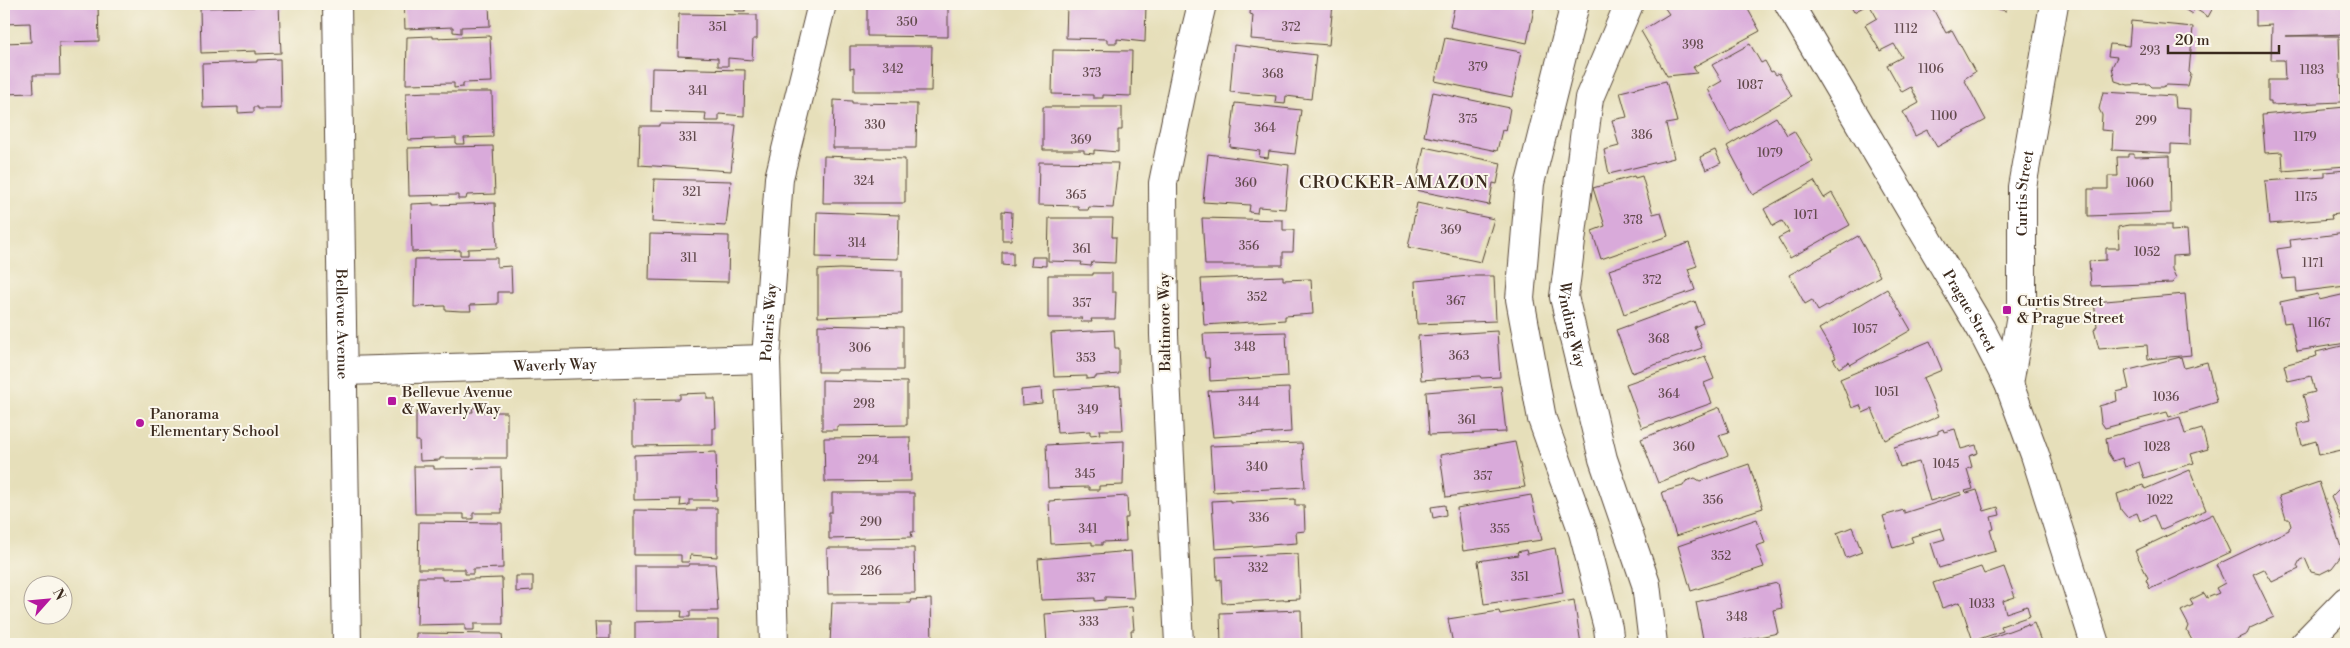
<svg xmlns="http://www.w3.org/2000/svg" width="2350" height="648" font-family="'Libre Bodoni',serif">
<rect width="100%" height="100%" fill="#fbf7ec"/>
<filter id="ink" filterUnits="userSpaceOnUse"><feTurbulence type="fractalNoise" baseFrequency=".02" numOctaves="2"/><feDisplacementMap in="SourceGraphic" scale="10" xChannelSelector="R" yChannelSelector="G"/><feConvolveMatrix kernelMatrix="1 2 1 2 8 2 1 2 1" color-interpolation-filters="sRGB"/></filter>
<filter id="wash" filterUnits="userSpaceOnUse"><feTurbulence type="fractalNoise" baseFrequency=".0096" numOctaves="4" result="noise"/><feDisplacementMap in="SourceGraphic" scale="20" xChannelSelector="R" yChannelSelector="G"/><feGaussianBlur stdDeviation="1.12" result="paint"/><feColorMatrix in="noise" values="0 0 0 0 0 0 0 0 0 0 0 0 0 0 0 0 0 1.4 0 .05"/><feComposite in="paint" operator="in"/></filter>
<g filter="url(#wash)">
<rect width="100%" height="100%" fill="#e6dfba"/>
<g id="blocks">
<g fill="#d9aada">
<path d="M4,4h94l1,37 -40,1 1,33h-27l1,18 -30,1v-51l27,-1 -1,-19 -26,1z"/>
<path d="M254,4h25l2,49 -25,1v-3l-55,2 -1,-45 54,-1z"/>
<path d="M404,4h85l1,22 -29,1v6l-8,-1v-5l-48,2z"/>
<rect x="735" y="4" width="10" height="7"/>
<path d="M867,4h81v33l-81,-1z"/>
<path d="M1067,4h79l-1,38 -28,-3v4h-10v-4l-41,-1z"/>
<path d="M1251,4h82l-4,41 -78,-6 2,-24 -3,-1z"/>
<path d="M1455,4h80l-8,39 -77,-16z"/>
<path d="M1662,4h50l3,5 10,-5h20l15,27 -67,36 4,6 -30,3 -26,-45 28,-17z"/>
<path d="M1849,4h87l2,2 -5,3 13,24 6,-3 23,42 -11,7 22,41 -49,27 -10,-17 -12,6 -12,-24 16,-9 -8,-16 -9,5 -15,-27 15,-8 -8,-13 -14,7 -15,-26 12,-7 -8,-14 -15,8z"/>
<path d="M1981,4h27l-2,7z"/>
<path d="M2176,4h39l-7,13 -14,-9 -2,6z"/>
<path d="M2256,4h90v30l-60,2h53l2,66 -70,3v-3h-3v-22h17l-1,-20h-13l1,-35 -16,1z"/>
<path d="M679,14l78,1v24h-4l-1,21 -24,-2v8h-10v-8l-40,-2z"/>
<path d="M2131,21l62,6 -4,45 2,2 -3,12 -21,-1 -5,2h-10l-3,-3 -21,1 -13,-4 -3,-14 5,-10 -9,-1 2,-12 19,2z"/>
<path d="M433,36v2l57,-2 2,46 -29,1v4l-9,1v-5l-48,1 1,-47z"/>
<path d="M1445,38l76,14 -9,45 -77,-16z"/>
<path d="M1750,44l11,19 4,-2 6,11 2,-1 3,4 3,-2 13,23 -62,36 -22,-43 14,-8 -10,-16z"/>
<path d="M1234,45l82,10 -5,44 -25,-3 -1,8 -10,-1 1,-7 -46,-4z"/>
<path d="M850,46h82l-1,45h-77v-23l-4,1z"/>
<path d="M1053,50l79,1 -1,45 -28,-1v3h-10v-3l-41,-1z"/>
<path d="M280,59l1,50h-23v-2h-4v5l-16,1v-6l-35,1 -1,-44 55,-2v-2z"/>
<path d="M652,68l93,2 -1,46 -25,-2v7h-14l1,-8 -55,-2z"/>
<path d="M1666,81l11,41 -11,2 8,34 -65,16 -5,-24 15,-4 -7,-26 15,-3 -7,-25z"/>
<path d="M430,92h62l1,45 -29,1 1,6h-9v-6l-48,2 -2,-47z"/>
<path d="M1433,92l77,16 -4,23 -4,-1 -5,21 -73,-15z"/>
<path d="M2103,92l72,4 1,12 15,1 -1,36 -19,-1v9l-59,-3 1,-19 -12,-1 1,-15 -3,-6z"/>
<path d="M834,100l18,1v2l65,1 -1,44h-83z"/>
<path d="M1235,103l66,7 -6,44 -26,-3 -1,7 -9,-1 1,-6 -30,-4z"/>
<path d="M1043,107h79v23h-4v22l-24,-2v4l-10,-1v-3h-41z"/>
<path d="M2345,107l1,59 -63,5 -1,-19 -17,1 -3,-38z"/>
<path d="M1776,117l11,18 7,-4 19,30 -60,34 -26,-49z"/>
<path d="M659,124l77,1 -5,46 -92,-6 1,-39h19z"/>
<path d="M493,146l2,48 -28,1 -1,4h-8v-4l-49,1 -1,-48z"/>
<path d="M1424,147l77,16 -4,21 -4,-1 -4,22 -74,-15z"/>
<path d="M1715,150l6,13 -15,7 -6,-13z"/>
<path d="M1208,154l81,11 -4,44 -27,-2 -1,6 -8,-1 1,-7 -47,-3z"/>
<path d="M2128,154h6v3l36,-1 1,57 -83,3v-27h20v-13h10l-1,-19h11z"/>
<path d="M824,156l81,3v44h-82z"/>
<path d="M1039,162l79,1 -5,45 -24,-1 -1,3h-9l-1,-4 -40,-1z"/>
<path d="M2346,170v43l-15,2 1,4 -63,5 -4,-43 60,-4v-5z"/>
<path d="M1634,176l1,2 7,-2 11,38 8,-2 7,24 -67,23 -9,-28 13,-5 -12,-38z"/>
<path d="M654,179l77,2 -5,45 -74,-4z"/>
<path d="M1814,181l10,17 8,-5 18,32 -60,33 -12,-20 11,-6 -7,-11 -9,5 -9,-17z"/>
<path d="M433,203v2l62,-2 2,45 -29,1v6h-8v-5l-48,2 -1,-48z"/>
<path d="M1417,203l77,16 -13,43 -73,-15z"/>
<path d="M1002,211l10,1 -1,28h-9z"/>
<path d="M817,212l82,3 -1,44 -82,-2z"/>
<path d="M1049,218h64l-1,19h4l-1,26 -23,-1 -1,4 -10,-1 1,-3 -34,-1z"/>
<path d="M1202,218l81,2v10h11l-1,22h-10v13h-78z"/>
<path d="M2130,225h41v6l16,-1 2,25 -17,1v13l4,9 -4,5 -81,3 -2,-25 17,-1v-12h13l-1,-21z"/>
<path d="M2346,233v53l-49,6 -1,-14 -14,1 -5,-30 14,-2 -1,-7z"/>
<path d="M650,234l79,2 -1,46 -79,-2z"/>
<path d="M1858,236l22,40 -62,35 -6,-11 -7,4 -16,-29z"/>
<path d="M1689,243l8,23 -9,3 7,21 -71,24 -15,-44z"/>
<path d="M1002,252h11v14l-11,-1z"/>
<path d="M1032,257h14v9l-15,-1z"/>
<path d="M497,258v9l14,-1 1,26h-14v12l-28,1 1,6h-10l-16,-1v-4l-31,1 1,-48z"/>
<path d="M840,269l62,2v43l-84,3v-47z"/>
<path d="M1093,273h19v19h4l-1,27h-24l1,3h-11l1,-4h-34v-43h45z"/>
<path d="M1283,276v4l28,-1 2,35 -28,2v4l-81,5 -3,-46z"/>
<path d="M1469,276h25l2,45 -79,3 -2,-43z"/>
<path d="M1887,289l24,41 -61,35 -1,-3 -10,6 -6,-9 3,-1 -17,-29z"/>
<path d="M2185,294l6,61 -43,4 -1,-14 -48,4 -5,-19 3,-4 -3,-24z"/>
<path d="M2318,294l1,6 27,-6v49l-49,8 -6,-29 -7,1 -4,-21z"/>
<path d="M1695,301l8,22 -9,4 8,21 -70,25 -16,-43z"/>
<path d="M818,325l85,2v43h-67v2h-18z"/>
<path d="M1114,330l1,18h4v26l-23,2v2l-9,1v-3l-33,1 -3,-44z"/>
<path d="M1497,331l3,46 -19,1 -1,-2 -59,4 -3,-44z"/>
<path d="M1286,332l2,44 -78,5 -1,-23h-4l-2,-24z"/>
<path d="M1930,341l12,29 -19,8 16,38 -54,24 -13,-31 -9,4 -3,-8 -8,3 -12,-29z"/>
<path d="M2346,345v104l-27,6 -3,-14 -14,4 -5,-21 13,-3 -7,-26 12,-3 -4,-16 -23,5 -4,-16 33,-9 -1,-4z"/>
<path d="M1705,356l9,23 -10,4 8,20 -70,25 -16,-44z"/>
<path d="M2181,357l3,11 23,-6 10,40 -48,15 -2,-5 -62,16 -4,-6 -2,-16 18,-5 -1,-9 13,-3 -4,-18z"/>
<path d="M822,380l85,2v43l-70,1v4h-15z"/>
<path d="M1120,386l3,44h-24l1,4 -10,1v-4l-33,2 -3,-43z"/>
<path d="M1501,386l5,46 -77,3 -3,-43z"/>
<path d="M1041,388l1,15 -20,2 -1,-15z"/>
<path d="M1289,388l2,44 -78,5 -5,-46z"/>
<path d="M707,393v6h8l1,29h-3v17l-80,1v-46l47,-1v-5z"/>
<path d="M472,407l9,1 1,4h25v46h-67v2l-20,1 -1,-20h-3v-29h57z"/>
<path d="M1720,407l9,25 -10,3 9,20 -70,28 -17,-44z"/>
<path d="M2180,417l5,17 17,-5 6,20 -17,5 3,9 -50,15 -5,-16 -14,5 -3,-9 -9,3 -5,-8 -2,-15z"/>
<path d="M1943,429l1,3 11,-3 6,20 15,-4 2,8 -9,3 3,11 -5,2 6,20 -8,2 2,2 10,-3 7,21 14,-4 2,8 -9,2 3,12 -4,1 6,21 -57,17 -8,-25 14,-4 -4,-11 -30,9 2,5 -20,6 -10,-32 21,-6v3l57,-18v-3l-31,9 -11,-39 -19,5 -6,-20 44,-13v-3z"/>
<path d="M910,437l1,44 -86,1 -1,-44z"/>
<path d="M1124,441l-1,44 -24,1v4h-10v-3l-41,1 -2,-43z"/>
<path d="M1515,442l10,45 -79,10 -6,-42z"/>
<path d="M1302,443l3,44 -92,5 -3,-46z"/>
<path d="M716,452l1,48h-28v5l-9,1 1,-7 -47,1v-45z"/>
<path d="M1749,464l14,44 -87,28 -14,-44 21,-6 3,-5 9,-3 5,3z"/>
<path d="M414,466h20v3l67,-1 1,45h-29v6h-9v-5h-49z"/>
<path d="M2190,470l16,40 -46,20 -6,-15 -14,6 -3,-8 -10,4 -6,-7 -4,-16 26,-9 2,4z"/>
<path d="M2319,482l24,71 -5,7 -6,8 -12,6 -9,-2 -6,-14 -5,2 -3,6 2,3 -27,13 -8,-13 -11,5 21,43 -24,11 -3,6 -15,7 -6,-1 -9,4h-23l-7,-13 2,-5 -8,-15 12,-6 -3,-5 14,-7 3,5 12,-5 -3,-5 9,-5 -9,-18 73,-35v-2l2,-2 -2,-7h-3l-7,-23z"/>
<path d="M2346,482v43l-5,-6 -10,-22z"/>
<path d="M832,493h82v39h-3l1,5 -83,2v-27h3z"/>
<path d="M1531,495l11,45 -79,11 -6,-43z"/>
<path d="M1127,496l1,22h-3l1,23 -24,1v3h-10v-3l-41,2 -2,-43z"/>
<path d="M1295,499v6h9l1,26 -9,1 1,11 -82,6 -3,-48 18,-1v2z"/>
<path d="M1445,505l1,10 -13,3 -2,-11z"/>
<path d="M697,508h20v49l-27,-2 -1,7h-8v-7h-47v-45l63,1z"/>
<path d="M2213,514l18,38 -81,37 -4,-9 2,-2 -13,-27z"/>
<path d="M1757,519l8,24 -9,3 8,21 -73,24 -13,-45z"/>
<path d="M419,522l83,1 1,45 -30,1v5h-8v-5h-47z"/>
<path d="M1852,527l10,25 -16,6 -9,-25z"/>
<path d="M827,548h87l1,45 -87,1z"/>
<path d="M1555,548l8,45 -79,11 -6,-43 40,-6 -1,-3 9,-2 1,4z"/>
<path d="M1131,551l3,47 -26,-1h-3v3l-10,1v-3l-54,2 -3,-41z"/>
<path d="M1298,554l2,45 -78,4 -1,-24 -4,1 -1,-23z"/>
<path d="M689,564h26l3,47h-28v6h-9l1,-6h-47v-45h53z"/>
<path d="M1981,567l3,7 20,-7 11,30 -12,4 3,12 21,-7 3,10 -29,10 2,5 -30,10 -13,-39 -18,6 -9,-25z"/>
<path d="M516,576h17v15l-17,1z"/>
<path d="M418,577h24v3l60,-2 1,46h-29v6h-9v-6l-48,1z"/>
<path d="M1777,583l5,25 -9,2 5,23 -52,11h-22l-8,-42z"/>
<path d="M931,599l1,45h-102l2,-41h79l-1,-3z"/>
<path d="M1574,600l7,44h-128l-5,-25 51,-8 1,3z"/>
<path d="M1132,607l2,23h-3l1,14h-85l-2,-30z"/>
<path d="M1301,610l1,34h-81l-1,-31z"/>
<path d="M693,620h25v24h-83v-22z"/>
<path d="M595,622h15v17h-14z"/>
<path d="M2034,623l8,21h-68l54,-20v2z"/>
<path d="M416,633l86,1 1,10h-87z"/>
</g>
</g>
</g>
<g filter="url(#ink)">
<use href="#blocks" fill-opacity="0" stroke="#554535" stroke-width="1"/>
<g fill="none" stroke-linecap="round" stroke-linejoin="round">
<g stroke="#554535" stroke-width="30">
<g id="minor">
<path id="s1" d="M337,4l10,640"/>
<path d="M1575,4l-45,179 -10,116 22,120 41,113 25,96 2,16"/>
<path id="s2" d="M1629,4l-40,94 -25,199 39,162 43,125 7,60"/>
<path id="s3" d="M1789,4l192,325 28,55 26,71 60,189"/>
<path id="s4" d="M344,371l422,-12"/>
<path id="s5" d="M2009,384l13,-75v-122l32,-183"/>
<path id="s6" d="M774,644l-8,-285 13,-181 43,-174"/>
<path d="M1179,644l-15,-309 -1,-152 24,-117 15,-62"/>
<path d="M2304,644l42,-43"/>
</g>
</g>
<use href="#minor" stroke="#fff" stroke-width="28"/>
</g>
</g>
<g fill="#b5179e" stroke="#fbf7ec" stroke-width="2">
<rect x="2002" y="305" width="10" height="10" rx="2.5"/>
<rect x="387" y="396" width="10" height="10" rx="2.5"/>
<circle cx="140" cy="423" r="5"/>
</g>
<g text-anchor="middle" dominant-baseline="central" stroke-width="4" stroke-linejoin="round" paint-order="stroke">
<g font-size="12" fill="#624a4d">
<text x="907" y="22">350</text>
<text x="718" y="27">351</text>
<text x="1291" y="27">372</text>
<text x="1906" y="29">1112</text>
<text x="1693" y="45">398</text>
<text x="2150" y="51">293</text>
<text x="1478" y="67">379</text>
<text x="893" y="69">342</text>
<text x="1931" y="69">1106</text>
<text x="2312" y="70">1183</text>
<text x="1092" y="73">373</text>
<text x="1273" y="74">368</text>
<text x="1750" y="85">1087</text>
<text x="698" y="91">341</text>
<text x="1944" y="116">1100</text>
<text x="1468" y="119">375</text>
<text x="2146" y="121">299</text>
<text x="875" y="125">330</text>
<text x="1265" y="128">364</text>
<text x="1642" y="135">386</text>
<text x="688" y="137">331</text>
<text x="2305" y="137">1179</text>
<text x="1081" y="140">369</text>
<text x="1770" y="153">1079</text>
<text x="864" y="181">324</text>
<text x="1246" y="183">360</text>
<text x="2140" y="183">1060</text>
<text x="692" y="192">321</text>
<text x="1076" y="195">365</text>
<text x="2306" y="197">1175</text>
<text x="1806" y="215">1071</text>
<text x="1633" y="220">378</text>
<text x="1451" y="230">369</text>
<text x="857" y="243">314</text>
<text x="1249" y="246">356</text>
<text x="1082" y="249">361</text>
<text x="2147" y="252">1052</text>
<text x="689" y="258">311</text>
<text x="2313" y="263">1171</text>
<text x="1652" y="280">372</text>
<text x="1257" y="297">352</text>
<text x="1456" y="301">367</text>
<text x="1082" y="303">357</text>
<text x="2319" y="323">1167</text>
<text x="1865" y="329">1057</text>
<text x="1659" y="339">368</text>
<text x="1245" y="347">348</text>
<text x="860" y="348">306</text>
<text x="1459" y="356">363</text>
<text x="1086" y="358">353</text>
<text x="1887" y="392">1051</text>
<text x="1669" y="394">364</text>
<text x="2166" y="397">1036</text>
<text x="1249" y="402">344</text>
<text x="864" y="404">298</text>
<text x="1088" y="410">349</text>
<text x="1467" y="420">361</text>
<text x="1684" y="447">360</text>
<text x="2157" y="447">1028</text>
<text x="868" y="460">294</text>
<text x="1946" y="464">1045</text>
<text x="1257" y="467">340</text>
<text x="1085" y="474">345</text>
<text x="1483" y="476">357</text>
<text x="1713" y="500">356</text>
<text x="2160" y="500">1022</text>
<text x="1259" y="518">336</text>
<text x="871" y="522">290</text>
<text x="1088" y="529">341</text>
<text x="1500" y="529">355</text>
<text x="1721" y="556">352</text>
<text x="1258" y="568">332</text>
<text x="871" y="571">286</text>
<text x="1520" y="577">351</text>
<text x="1086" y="578">337</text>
<text x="1982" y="604">1033</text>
<text x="1737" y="617">348</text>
<text x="1089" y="622">333</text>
</g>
<g font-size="15" fill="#3b2a1e" stroke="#fbf7ec">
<text stroke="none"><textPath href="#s5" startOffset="192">Curtis Street</textPath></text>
<text stroke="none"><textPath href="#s3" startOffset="356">Prague Street</textPath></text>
<text stroke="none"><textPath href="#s6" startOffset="322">Polaris Way</textPath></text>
<text transform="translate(1165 322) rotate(-91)">Baltimore Way</text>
<text stroke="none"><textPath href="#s1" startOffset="320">Bellevue Avenue</textPath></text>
<text stroke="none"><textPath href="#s2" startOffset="331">Winding Way</textPath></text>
<text stroke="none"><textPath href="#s4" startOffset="211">Waverly Way</textPath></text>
</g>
<g font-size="15" fill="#3b2a1e" stroke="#fbf7ec" text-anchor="start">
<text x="2017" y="301">Curtis Street<tspan x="2017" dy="17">&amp; Prague Street</tspan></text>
<text x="402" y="392">Bellevue Avenue<tspan x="402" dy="17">&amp; Waverly Way</tspan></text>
<text x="150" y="414">Panorama<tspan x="150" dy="17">Elementary School</tspan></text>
</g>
<g font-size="18" letter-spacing="1" fill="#3b2a1e" stroke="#fbf7ec">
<text x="1394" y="182">CROCKER-AMAZON</text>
</g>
</g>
<rect width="2350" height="648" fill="none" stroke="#fbf7ec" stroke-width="20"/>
<g transform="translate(48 600) rotate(63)"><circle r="24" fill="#fbf7ec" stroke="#aea59a"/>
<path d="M0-4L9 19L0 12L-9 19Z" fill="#b5179e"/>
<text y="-8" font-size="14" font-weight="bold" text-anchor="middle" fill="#3b2a1e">N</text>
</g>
<path d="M2168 45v8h111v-8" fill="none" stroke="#3b2a1e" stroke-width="2.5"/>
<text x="2175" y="45" font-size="15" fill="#3b2a1e" stroke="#fbf7ec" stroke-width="4" paint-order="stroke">20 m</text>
</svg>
